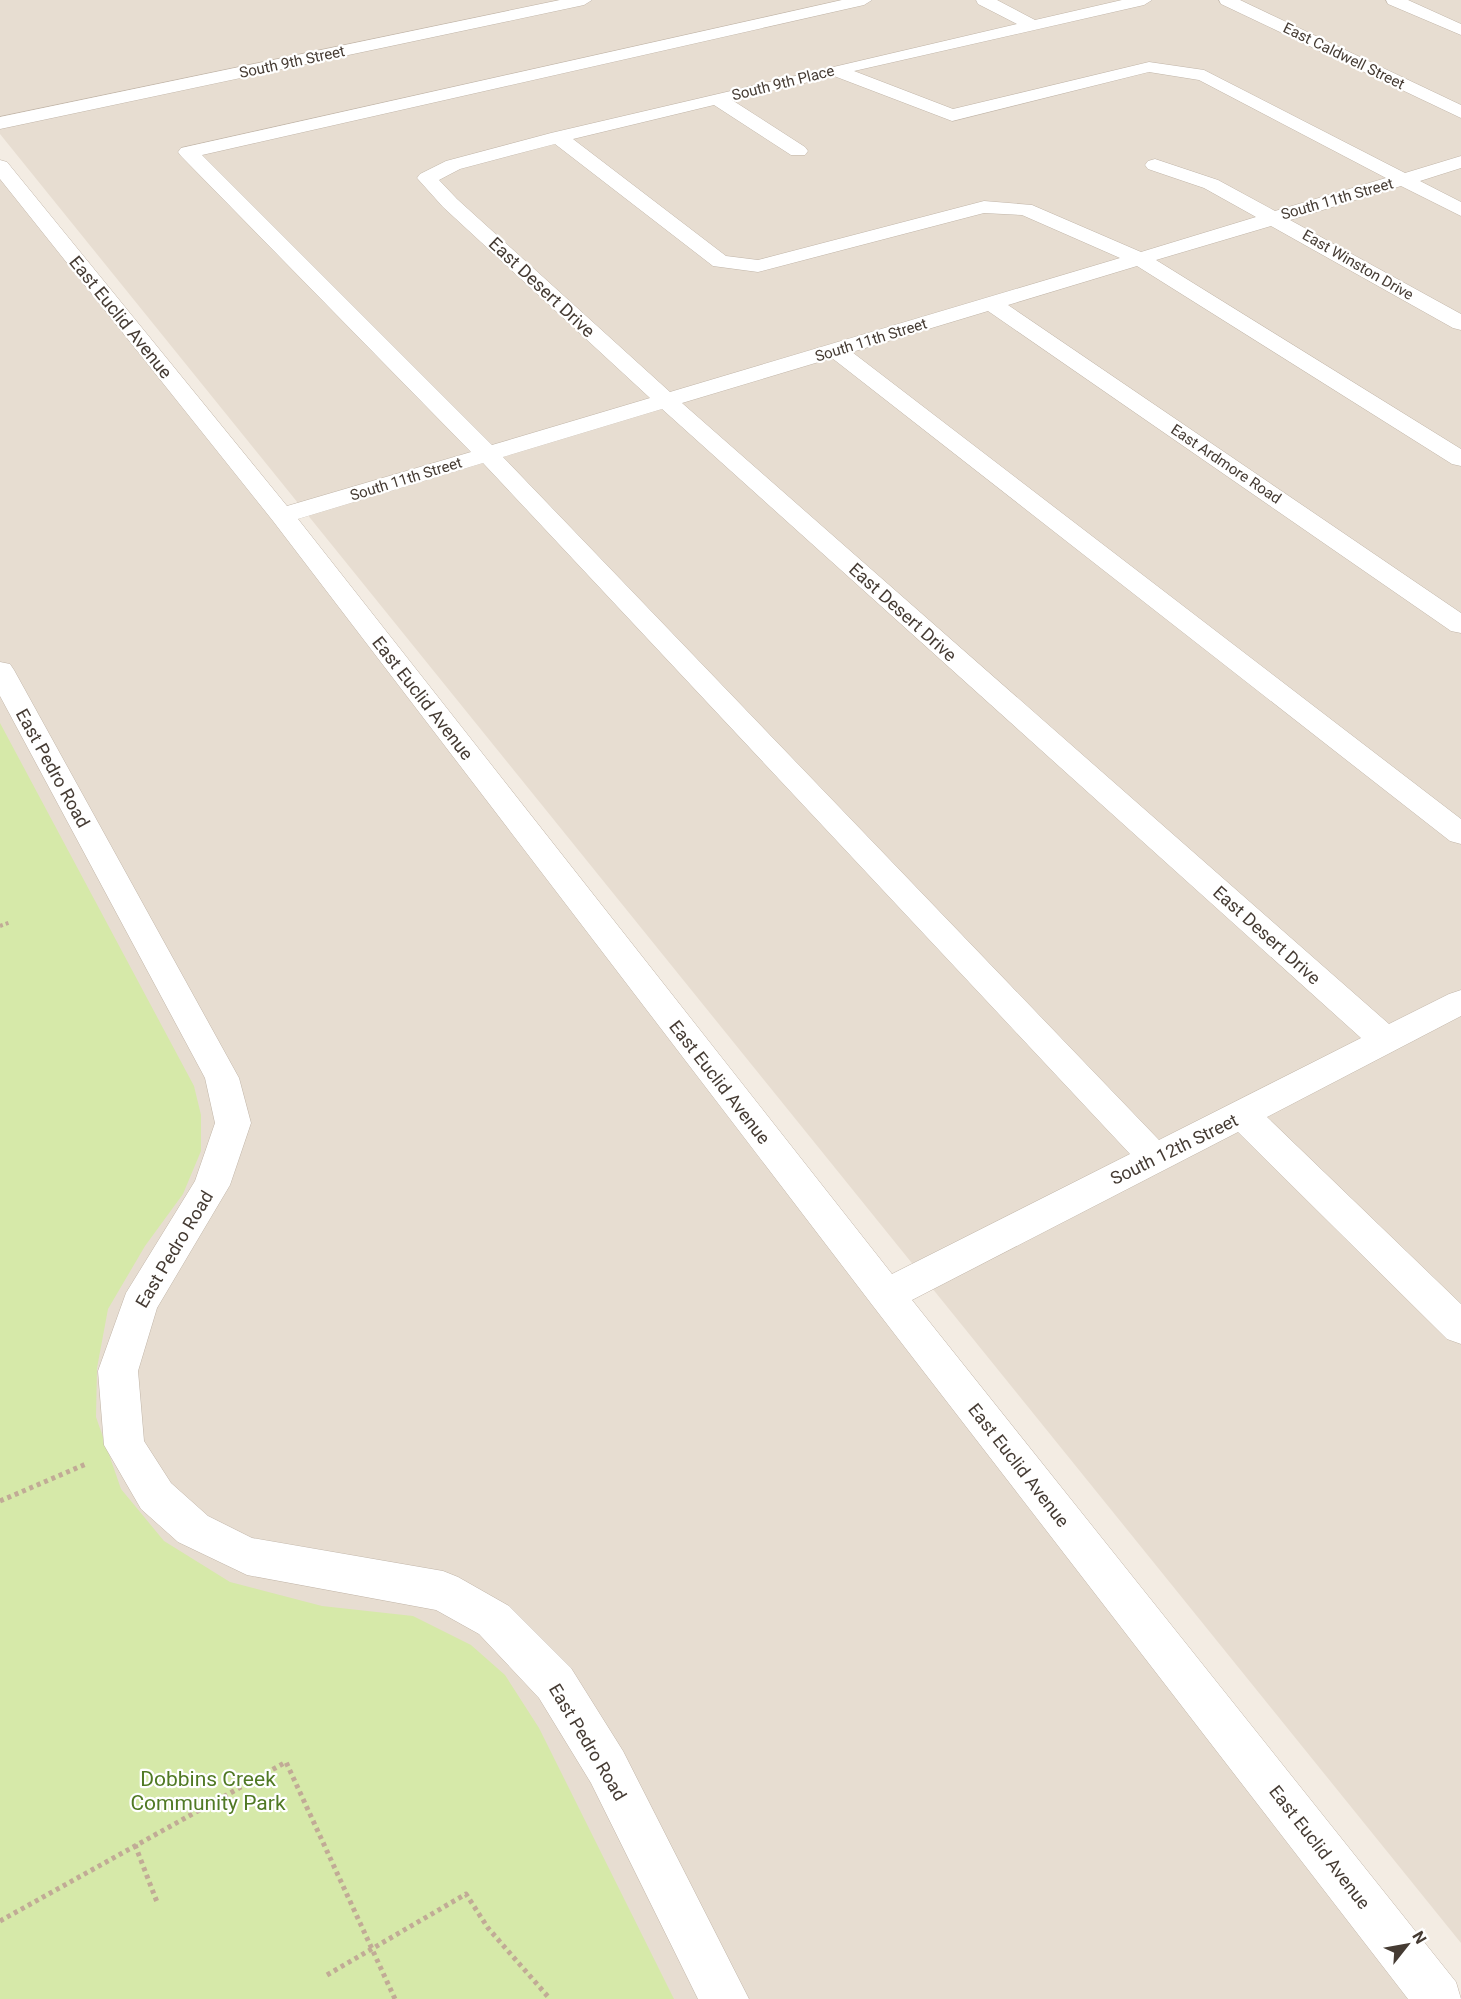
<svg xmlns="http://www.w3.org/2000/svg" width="1461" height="1999" font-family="Roboto,sans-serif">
<rect width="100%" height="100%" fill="#f3ece3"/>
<g fill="#e7ddd1">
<path d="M0,0h1461v1943l-1461,-1809z"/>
<path d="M0,166l1439,1833h-1439z"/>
</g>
<path fill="#d6e9a9" d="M0,723l194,363 7,29v36l-18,43 -38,52 -37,63 -11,59 -1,49 25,72 43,52 66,41 92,24 91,10 58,29 34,30 34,53 135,271h-674z"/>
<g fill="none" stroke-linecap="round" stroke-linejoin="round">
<g stroke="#c1b5a8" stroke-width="1">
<g id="minor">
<path d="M560,0h32l-8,5 -584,124v-12z"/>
<path d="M842,0h30l-8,5 -662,150 290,290 158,-47 -207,-191 -26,-29 3,-4 26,-13 105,-28 466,-109 -39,-20 -2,-4h21l38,20 87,-20h30l-8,5 -290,66 99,38 196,-47 55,8 201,103 56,-17v12l-41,13 41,21v14l-60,-30 -111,34 171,94v16l-8,-2 -182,-102 -115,34 305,189v17l-9,-2 -315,-198 -129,39 453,308v20l-10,-2 -463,-320 -136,41 609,467v25l-11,-3 -618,-483 -150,45 707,621 60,-30 12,-4v26l-194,101 194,187v40l-14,-5 -209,-207 -326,168 544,682 5,17h-53l-535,-693 -600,-785 -273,-342v-19l7,2 280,344 184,-54 -290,-296 -3,-4 3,-4zM1149,72l50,8 187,98 -111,33 -57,-31 -63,-21 -7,2 -3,4 3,4 56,19 52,29 -115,35 -109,-47 -48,-4 -226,59 -32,-4 -153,-117 141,-34 77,50h14l3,-4 -3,-4 -73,-47 102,-24 118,45zM555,144l158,122 45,6 226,-59 38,2 98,43 -450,134 -213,-193 -18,-19 21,-11zM662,409l699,629 -202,102 -656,-683zM483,463l647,691 -238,120 -594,-755z"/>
<path d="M1219,0h21l221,105v13l-240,-114z"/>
<path d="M1386,0h22l53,24v11l-73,-31z"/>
<path d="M0,662l10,2 4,6 225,408 12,45 -21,62 -73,123 -19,63 6,70 27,42 37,33 44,22 191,33 15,6 51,29 62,62 52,83 126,248h-51l-107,-216 -52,-85 -60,-64 -43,-24 -189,-35 -69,-33 -37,-33 -37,-64 -6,-74 28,-78 69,-112 20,-58 -10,-45 -205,-382z"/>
</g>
</g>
<path stroke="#c1ab96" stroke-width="4" stroke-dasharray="3 3" stroke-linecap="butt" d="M0,926l11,-4"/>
<g stroke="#c1ab96" stroke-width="5" stroke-dasharray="4 4" stroke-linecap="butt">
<path d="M0,1501l86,-37"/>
<path d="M135,1845l22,57"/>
<path d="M0,1921l286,-159 109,237"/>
<path d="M327,1975l139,-81 22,34 62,71"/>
</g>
<use href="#minor" fill="#fff" fill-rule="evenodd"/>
</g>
<g text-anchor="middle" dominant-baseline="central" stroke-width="4.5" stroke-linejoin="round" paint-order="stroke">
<g font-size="15" fill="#453b33" stroke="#fff">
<text transform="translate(1344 56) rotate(26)">East Caldwell Street</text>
<text transform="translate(292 62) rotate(-12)">South 9th Street</text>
<text transform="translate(783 83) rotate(-14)">South 9th Place</text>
<text transform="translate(1337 199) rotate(-16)">South 11th Street</text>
<text transform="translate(1358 265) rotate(30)">East Winston Drive</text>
<text transform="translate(871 340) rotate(-17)">South 11th Street</text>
<text transform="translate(1226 464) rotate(34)">East Ardmore Road</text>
<text transform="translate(406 479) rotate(-17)">South 11th Street</text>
</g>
<g font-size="18" fill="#453b33" stroke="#fff">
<text transform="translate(542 287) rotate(43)">East Desert Drive</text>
<text transform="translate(121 317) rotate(51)">East Euclid Avenue</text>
<text transform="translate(903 612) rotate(42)">East Desert Drive</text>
<text transform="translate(423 698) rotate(52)">East Euclid Avenue</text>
<text transform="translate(53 768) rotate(61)">East Pedro Road</text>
<text transform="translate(1267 935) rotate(42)">East Desert Drive</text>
<text transform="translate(720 1082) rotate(52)">East Euclid Avenue</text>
<text transform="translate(1174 1149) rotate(-26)">South 12th Street</text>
<text transform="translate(174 1249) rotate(-59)">East Pedro Road</text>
<text transform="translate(1019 1465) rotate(52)">East Euclid Avenue</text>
<text transform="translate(588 1742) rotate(59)">East Pedro Road</text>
<text transform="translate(1320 1847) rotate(52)">East Euclid Avenue</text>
</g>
<g font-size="21" fill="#507924" stroke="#fff">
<text x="208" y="1779">Dobbins Creek<tspan x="208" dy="24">Community Park</tspan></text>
</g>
</g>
<g transform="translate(1407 1945) rotate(59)" stroke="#ffffff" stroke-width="4.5" paint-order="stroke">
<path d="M0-4.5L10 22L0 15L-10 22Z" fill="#453b33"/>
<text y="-9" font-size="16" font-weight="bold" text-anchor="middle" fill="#453b33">N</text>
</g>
</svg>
